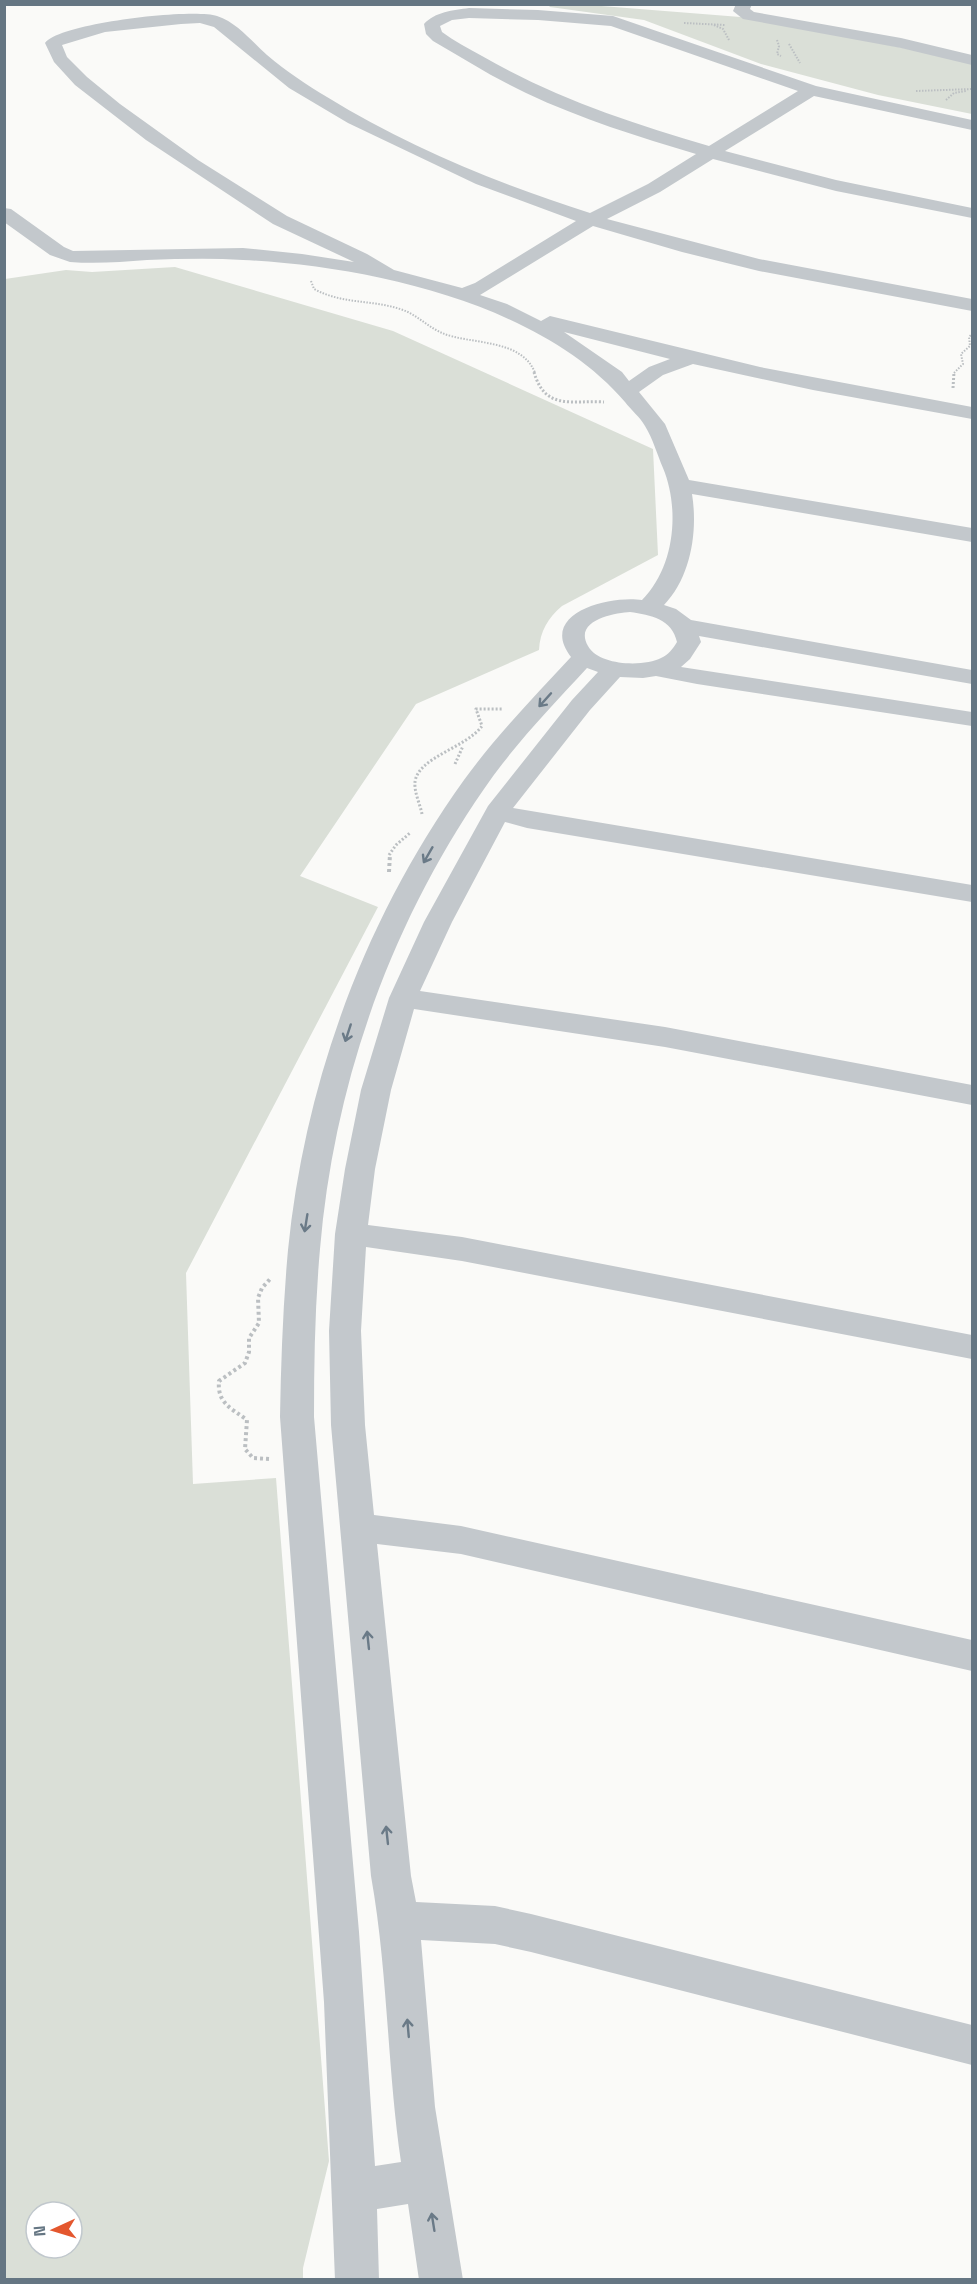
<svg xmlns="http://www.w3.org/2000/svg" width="977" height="2284" font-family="'Space Grotesk',sans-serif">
<rect width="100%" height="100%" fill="#fafaf8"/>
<g fill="#dadfd7" fill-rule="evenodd">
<path d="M548,5h41l164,13 205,41 14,4v51l-94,-19 -117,-31 -117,-44 -94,-13z"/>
<path d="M175,267l218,64 260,118 5,106 -96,51c-14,12 -22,25 -23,44l-123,54 -116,172 78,31 -192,366 7,211 83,-6 53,683 -26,107v11h-298v-2000l61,-9 26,2zM36,2212h36v36h-36z"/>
</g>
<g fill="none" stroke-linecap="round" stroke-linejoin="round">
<g stroke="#bbbfc2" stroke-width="2" stroke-dasharray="1.5 1.5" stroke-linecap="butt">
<path d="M684,23l41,2"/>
<path d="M714,25l9,4 6,11"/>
<path d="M777,40l2,6 -2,8 4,2"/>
<path d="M789,44l11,19"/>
<path d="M916,91l56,-2"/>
<path d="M946,100l8,-7 12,-2"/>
<path d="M311,281l3,8c30,16 58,10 89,21 14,5 25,17 39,23 28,12 80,5 93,40"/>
<path d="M954,373l9,-9 -2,-10 9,-8 -1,-9 3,-3"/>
</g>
<g stroke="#bbbfc2" stroke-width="3" stroke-dasharray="2 2" stroke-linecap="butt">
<path d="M534,372c11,39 38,28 70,30"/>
<path d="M953,388l1,-16"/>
<path d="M455,764l8,-18"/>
<path d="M422,814c-2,-10 -8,-22 -7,-32 3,-25 51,-34 67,-56l-6,-17h26"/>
<path d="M389,855l7,-10 14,-12"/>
</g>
<g stroke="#bbbfc2" stroke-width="4" stroke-dasharray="3 3" stroke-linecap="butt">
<path d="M389,872l1,-18"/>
<path d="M269,1459l-16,-1 -8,-9 2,-29c-16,-12 -30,-17 -28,-39l26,-18 4,-11v-14l10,-15 -1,-25 4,-10 9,-10"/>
</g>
<g fill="#c3c8cc" fill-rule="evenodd">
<path d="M736,4h16l-2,5 4,3 147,26 71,17v10l-71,-17 -158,-29 -10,-8z"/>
<path d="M469,8l69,2 75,6 203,70 156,34v10l-158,-34 -89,55 111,29 136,28v10l-136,-27 -123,-32 -53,33 -53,27 152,40 213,40v12l-213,-40 -77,-19 -89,-26 -113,69 27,9 34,17 9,-5 210,51 212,40v12l-159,-29 -120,-26 -30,11 -24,17 26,32 24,56 283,48v14l-280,-48c6,37 -1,83 -28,111l12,4 15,11 281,50v14l-273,-48 2,6 -11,17 -9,8 291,45v14l-275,-42 -41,-8 -13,2 -23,-1 -30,33 -77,98 459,77v17l-445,-74 -22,-6 -53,100 -32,69 245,36 307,58v20l-307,-58 -251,-38 -23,81 -16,79 -7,56 94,12 510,98v24l-510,-98 -96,-14 -5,84 4,94 9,90 87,11 511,114v31l-511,-117 -84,-10 34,332 5,26 79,4 36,8 441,111v40l-441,-113 -36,-8 -74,-4 14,167 28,173h-44l-11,-76 -31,5 2,71h-44l-11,-278 -44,-585c1,-56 3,-112 8,-167 17,-169 77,-332 176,-470 32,-44 70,-83 107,-123 -34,-44 39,-62 71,-57 33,-33 38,-91 21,-132 -6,-14 -10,-29 -18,-42 -5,-9 -14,-16 -20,-24 -84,-99 -258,-136 -382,-142 -32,-2 -64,-1 -96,0 -26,2 -51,4 -77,2l-20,-7 -46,-33v-14l7,1 53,38 9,4 170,-3 59,6 52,8 -81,-38 -127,-84 -71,-55 -21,-23 -9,-19c15,-20 147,-35 172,-27 21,7 35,26 50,39 19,16 40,30 60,42 81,50 172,87 263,116l58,-29 48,-30c-57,-17 -115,-35 -170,-61 -32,-15 -62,-34 -93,-52l-7,-7 -2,-10c11,-12 29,-14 45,-16zM469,18l69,2 73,6 187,65 -89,55c-79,-23 -156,-49 -227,-90 -14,-8 -28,-15 -40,-24l-2,-6 12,-6zM181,24l19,-1 14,4 75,61 59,35 128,61 100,37 -101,62 -13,5 -68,-18 -27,-16 -80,-38 -89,-56 -78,-56 -33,-27 -20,-20 -5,-12 43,-13zM564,332l106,27 -21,8 -20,14 -7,-9zM630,612c21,3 42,7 47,30 -4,7 -9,13 -16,16 -17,9 -62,8 -73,-12 -15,-26 27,-33 42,-34zM587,668l11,4 -26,28 -84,106 -64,116 -35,76 -28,92 -16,79 -10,65 -6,97 2,94 40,451c17,95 16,191 30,286l-26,4 -16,-234 -45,-515c0,-56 1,-112 6,-168 14,-165 70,-324 164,-460 30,-44 67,-82 103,-121z"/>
</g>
</g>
<defs><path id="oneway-shaft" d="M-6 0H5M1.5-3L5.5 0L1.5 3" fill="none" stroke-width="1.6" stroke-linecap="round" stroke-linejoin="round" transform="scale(1.5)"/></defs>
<g stroke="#6a7a87">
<use href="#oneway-shaft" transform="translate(545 700) rotate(132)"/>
<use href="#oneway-shaft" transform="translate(428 855) rotate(120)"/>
<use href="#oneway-shaft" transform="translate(348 1033) rotate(108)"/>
<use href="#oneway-shaft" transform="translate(306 1223) rotate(99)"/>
<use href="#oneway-shaft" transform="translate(368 1640) rotate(-96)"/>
<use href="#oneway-shaft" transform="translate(387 1835) rotate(-96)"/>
<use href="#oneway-shaft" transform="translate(408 2028) rotate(-95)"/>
<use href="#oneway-shaft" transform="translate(433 2222) rotate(-99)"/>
</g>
<rect width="977" height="2284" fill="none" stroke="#657683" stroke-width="12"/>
<g transform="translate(54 2230) rotate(266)"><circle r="28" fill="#ffffff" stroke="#c1c8cd" stroke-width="1.5"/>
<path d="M0-4.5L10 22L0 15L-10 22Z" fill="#e4572e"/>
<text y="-9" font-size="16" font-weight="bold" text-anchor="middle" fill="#657683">N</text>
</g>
</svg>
